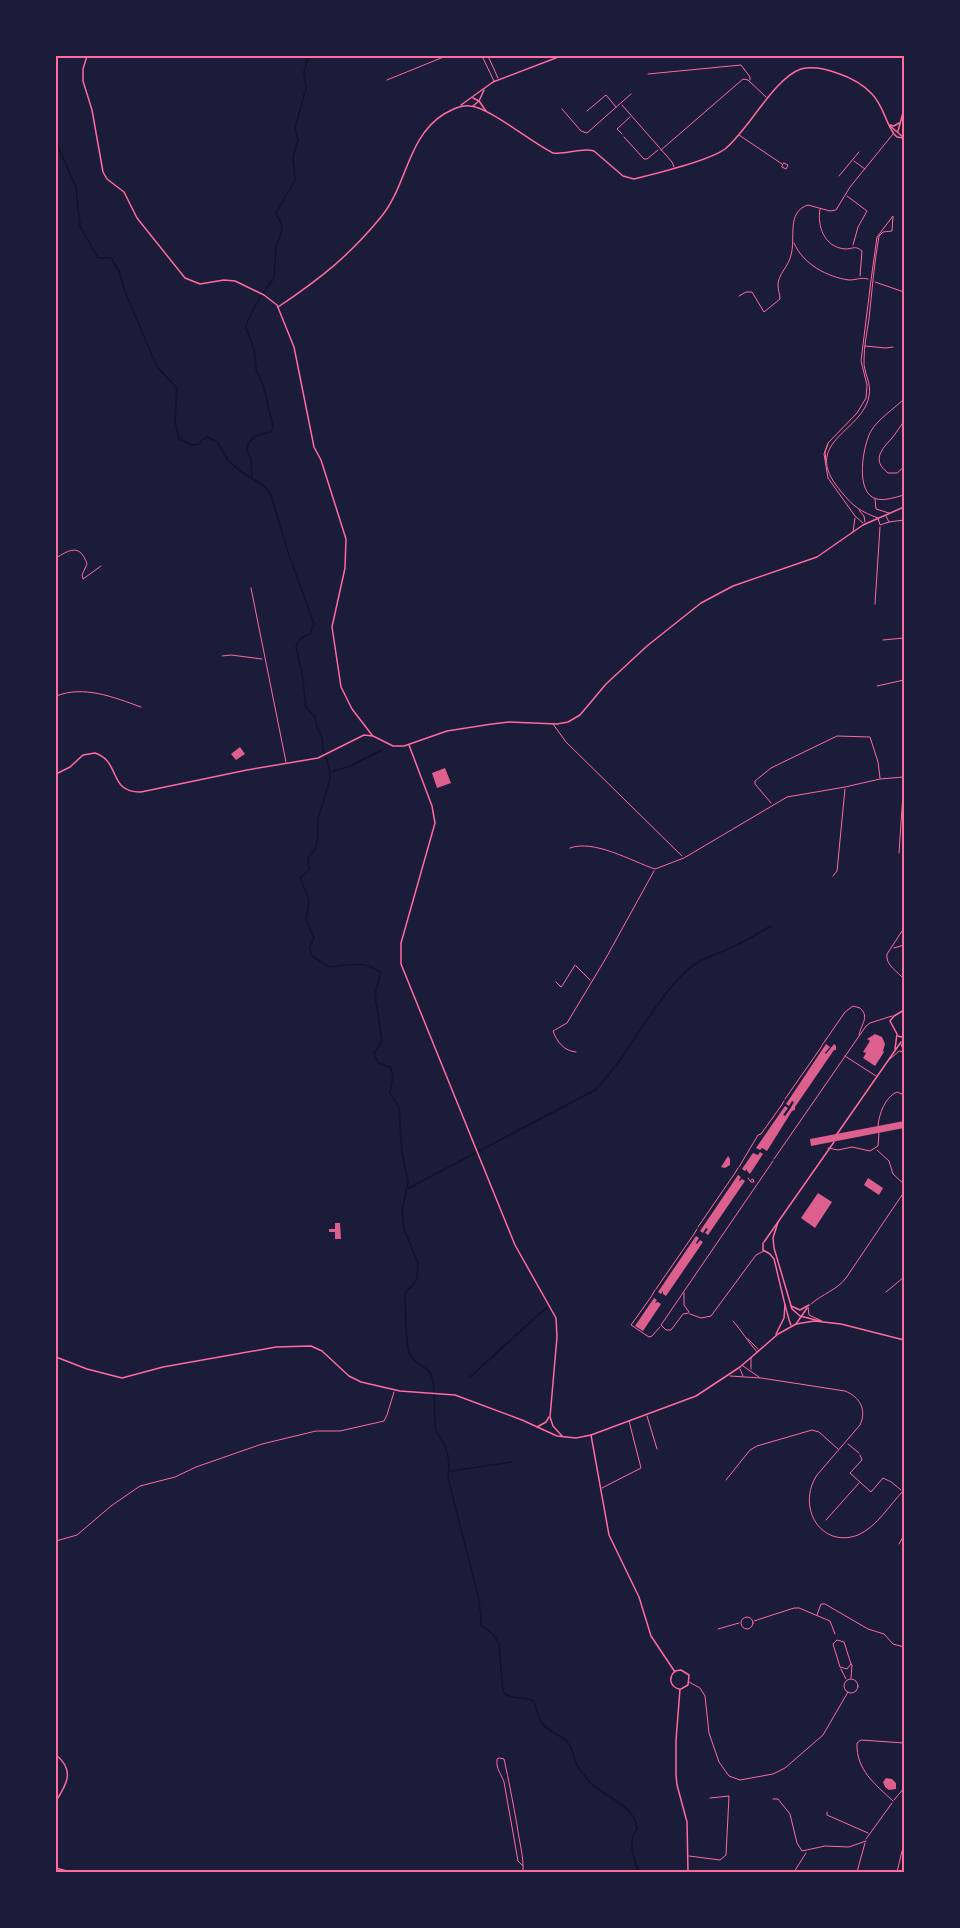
<svg xmlns="http://www.w3.org/2000/svg" width="960" height="1928" font-family="'Golos Text',sans-serif">
<rect width="100%" height="100%" fill="#1b1b3a"/>
<g fill="none" stroke-linecap="round" stroke-linejoin="round">
<g stroke="#12122b" stroke-width="1.5">
<path d="M56,132l2,15 18,40 4,39 18,32h13l8,13 7,23 31,73 20,21 -2,32 4,19 13,6 8,-1 1,-3 6,-4 10,5 11,18 12,11 24,15 7,9 17,57 26,72 -4,10 -10,5 -4,8 6,26 4,34 9,10 1,7 6,14 1,12 6,16 1,13 -12,40v19l-3,11 -7,9 1,12 -9,8 9,22 -3,20 8,18 -4,9 1,8 18,12c17,-2 38,-7 52,6l-6,21 7,48 -8,11 4,10 12,4 3,7 -3,19 9,15 3,45 6,29 -6,29 2,18 14,34 -1,15 -5,9 -5,3 -2,6c1,18 0,39 4,56 4,13 17,12 22,23 5,8 3,40 4,51 0,5 5,11 8,16 6,11 7,24 5,36l30,118 3,19v10l12,9 6,10 4,48c9,9 21,3 30,9 3,2 4,15 8,21 6,9 19,12 26,20 7,7 6,17 11,25 3,5 8,10 11,14 14,16 46,23 48,48 -11,15 -2,27 1,43"/>
<path d="M252,477l-1,-17 -4,-9 1,-7 7,-8 16,-4 2,-5 -9,-39 -8,-19 -2,-20 -8,-21 1,-6 13,-25 14,-19 2,-32 6,-16 -1,-7 -5,-10 19,-33 -2,-23 5,-17 -3,-12 11,-40 -2,-16 4,-16"/>
<path d="M331,772l19,-6 32,-16"/>
<path d="M407,1189l188,-99c36,-36 59,-93 97,-124 11,-8 25,-12 38,-18 14,-6 27,-14 41,-22"/>
<path d="M470,1377l77,-70"/>
<path d="M451,1471l61,-9"/>
</g>
</g>
<g fill="#dd5f8e">
<path d="M240,747l5,7 -9,6 -5,-6z"/>
<path d="M445,768l6,15 -14,5 -5,-15z"/>
<path d="M875,1034l7,3 3,7 -2,7 1,1 -9,14 -12,-8 3,-5 -3,-1 7,-11 -3,-2z"/>
<path d="M826,1044l4,3 -5,6 1,1 8,-10 2,2v4h-2l-39,57v3l-3,1 -25,40 -5,-3 -2,2 -4,-2 29,-42 3,2 -5,7 2,1 5,-7 4,-7 -2,-1 -3,5 -3,-2z"/>
<path d="M904,1121v7l-93,18 -1,-7z"/>
<path d="M760,1152l3,2 -13,20 -3,-3v-2l-2,2 -3,-2 11,-16 5,2z"/>
<path d="M728,1156l2,3v6l-5,3 -4,-1z"/>
<path d="M738,1175l3,2 -2,3 1,1 2,-2 3,2 -37,54 -3,-2 3,-4 -2,-1 -3,5 -3,-2z"/>
<path d="M868,1178l15,10 -4,7 -15,-10z"/>
<path d="M818,1193l14,9 -17,26 -14,-10z"/>
<path d="M335,1223h5l1,16h-6v-7h-6v-3h6z"/>
<path d="M696,1236l3,2 -3,5 1,1 3,-4 3,2 -37,54 -3,-2v-3l-2,3 -3,-2z"/>
<path d="M654,1298l3,2 -2,3 3,-1 3,2 -18,27 -8,-5z"/>
<path d="M886,1778l6,1 4,4v6l-7,1 -4,-3 -2,-5z"/>
</g>
<g fill="none" stroke-linecap="round" stroke-linejoin="round">
<path stroke="#ff6b9d" stroke-width="1" d="M748,1178l3,4h3l-1,-3 -2,1"/>
<g stroke="#ff6b9d" stroke-width="1">
<path d="M387,80l59,-24"/>
<path d="M825,1041l20,-29 8,-6 7,2c10,9 1,16 -1,27"/>
<path d="M785,1099l37,-53"/>
<path d="M739,1167l19,-32 3,-1 20,-28"/>
<path d="M698,1227l37,-54"/>
<path d="M656,1289l38,-55"/>
<path d="M651,1297l-20,28 18,12 3,-1 8,-9"/>
<path d="M817,1615l4,-11h4l43,25 16,5 9,10 11,3"/>
<path d="M523,1872c1,-15 -4,-31 -6,-47 -4,-22 -8,-44 -13,-66l-5,-1 -2,1c-1,11 4,14 7,23l14,79 5,5"/>
</g>
<g stroke="#ff6b9d" stroke-width="1">
<path d="M822,1045l3,-4"/>
<path d="M845,1056l31,20"/>
<path d="M781,1106l3,-5"/>
<path d="M735,1173l3,-5"/>
<path d="M694,1234l3,-5"/>
<path d="M651,1297l4,-7"/>
<path d="M860,1455l2,5 -12,13 21,19 12,-14 6,3"/>
<path d="M826,1520l33,-37"/>
</g>
<g stroke="#ff6b9d" stroke-width="1">
<path d="M482,56l12,25"/>
<path d="M488,56l10,22"/>
<path d="M648,74l93,-9 9,12v3"/>
<path d="M622,105l50,57 2,5"/>
<path d="M562,109l19,22 6,2 44,-39"/>
<path d="M587,111l19,-16 10,12"/>
<path d="M622,134l-5,-5 13,-12"/>
<path d="M739,135l43,29"/>
<path d="M624,137l20,22h3l11,-9"/>
<path d="M661,150l82,-71 5,1 18,17"/>
<path d="M854,161l11,8"/>
<path d="M784,163l4,2 -2,4 -4,-2z"/>
<path d="M839,176l20,-24"/>
<path d="M847,196l20,15 -9,16 -5,18"/>
<path d="M820,209c-3,17 4,38 25,40 8,0 10,-4 17,2l-2,25"/>
<path d="M794,243c9,21 33,34 55,37 7,0 12,-3 19,-1"/>
<path d="M875,282l29,10"/>
<path d="M739,296l7,-4h6l12,20 16,-13c0,-4 -2,-9 -2,-14 0,-11 11,-19 13,-30 5,-17 -5,-43 17,-50l22,6 6,-1 14,-23 43,-53"/>
<path d="M865,346l21,2 7,-1"/>
<path d="M904,399c-10,10 -25,19 -33,32 -8,14 -17,63 6,68 8,2 19,-2 27,-4"/>
<path d="M904,421c-4,6 -8,12 -12,17 -10,11 -21,22 -4,35h9l7,-6"/>
<path d="M826,461l-1,-9 3,-8"/>
<path d="M875,499l1,10 13,4"/>
<path d="M859,510l5,6 1,6"/>
<path d="M886,516l3,6 15,-2"/>
<path d="M863,523l-8,-7 -27,-38 -4,-24 4,-11 29,-30 9,-15 1,-13 -6,-24 10,-81 6,-43 16,-21 -1,15 -9,1 -4,4c-5,28 -7,55 -10,83 -2,13 -5,27 -5,41 -1,12 8,23 5,36 -6,35 -65,45 -33,89 14,18 20,25 42,33l2,7 9,-3"/>
<path d="M853,532l2,-14"/>
<path d="M56,558c13,-8 24,-15 31,6l-5,11 1,4 18,-13"/>
<path d="M251,588l35,174"/>
<path d="M875,604l5,-77"/>
<path d="M883,640l21,-2"/>
<path d="M222,656l9,-1 31,4"/>
<path d="M877,686l27,-6"/>
<path d="M56,696c28,-11 57,1 85,11"/>
<path d="M553,724l13,18 116,114"/>
<path d="M771,803l-16,-19v-3l16,-13 66,-32 33,1 8,25 2,16"/>
<path d="M570,848c24,-9 61,13 85,21l29,-11 103,-61 58,-10 35,-8 24,-2"/>
<path d="M899,853l5,-74"/>
<path d="M833,876l4,-5 8,-82"/>
<path d="M904,928l-17,26c-2,11 11,18 17,25"/>
<path d="M894,948l10,-3"/>
<path d="M576,966l14,14"/>
<path d="M556,982l5,5 1,-1 13,-21"/>
<path d="M576,1052c-12,-1 -19,-10 -23,-21l14,-8 39,-65 48,-87"/>
<path d="M890,1059l9,-8 5,1 -3,-8"/>
<path d="M903,1121l1,-8"/>
<path d="M878,1126c1,-12 7,-29 19,-34l7,3"/>
<path d="M828,1148l10,2 14,-3 18,4 8,-5 1,-13"/>
<path d="M877,1150l12,11 4,13 11,10"/>
<path d="M774,1159l92,-133 4,-3 22,-7"/>
<path d="M886,1292l18,-15"/>
<path d="M684,1293v12l5,7"/>
<path d="M811,1304c11,-10 26,-14 35,-26l58,-86"/>
<path d="M808,1307l1,8 13,6"/>
<path d="M689,1313l-6,1 -12,16h-5l-5,-5 112,-164"/>
<path d="M690,1314l11,4 10,-2 45,-61 8,-4"/>
<path d="M733,1321c9,10 15,21 24,31"/>
<path d="M748,1339l10,10"/>
<path d="M743,1366l16,11"/>
<path d="M740,1369l3,7"/>
<path d="M751,1369v-11"/>
<path d="M730,1376l31,2 84,13c15,6 22,19 15,34l-43,50c-21,32 4,74 41,60 19,-8 32,-31 46,-45"/>
<path d="M647,1416l10,33"/>
<path d="M848,1444l11,9"/>
<path d="M726,1480l24,-30 7,-4 55,-16 7,2 19,17"/>
<path d="M890,1481l11,9"/>
<path d="M602,1488l39,-20 -12,-47"/>
<path d="M56,1541l21,-6 34,-29 29,-20 35,-9 21,-10 66,-23 54,-13h24l44,-10 3,-6 7,-23"/>
<path d="M899,1544l5,-9"/>
<circle cx="747" cy="1623" r="6"/>
<path d="M754,1621l40,-13h5l31,13 5,13"/>
<path d="M718,1629l21,-6"/>
<path d="M851,1664l-4,5 -7,-2 -7,-23 4,-4 7,2 7,22 1,1 -1,13"/>
<path d="M841,1669l5,10"/>
<circle cx="851" cy="1686" r="7"/>
<path d="M689,1682l11,6 5,8 4,37 10,29 10,14 11,4 33,-6 12,-6 38,-33 25,-43"/>
<path d="M773,1799h5l12,15 7,29 5,8 23,-5 24,1 17,-6"/>
<path d="M894,1800l10,-12"/>
<path d="M893,1801c-18,-17 -37,-31 -36,-58l4,-3 43,3"/>
<path d="M827,1812v3l41,18"/>
<path d="M866,1839l26,-36"/>
<path d="M689,1856l31,4 6,-5 3,-59 -19,2"/>
<path d="M794,1872l12,-19"/>
<path d="M857,1872l8,-29"/>
<path d="M897,1872l7,-29"/>
</g>
<g stroke="#ff6b9d" stroke-width="1.5">
<path d="M87,56l-4,13v12l9,29 11,62 4,7 17,13 13,26 48,60 15,6 24,-4 11,1 29,14 13,10 17,42 20,100 7,13 25,79 -1,29 -13,59 9,60 11,22 20,26"/>
<path d="M473,98l6,3 7,10"/>
<path d="M461,105l32,-23 68,-26"/>
<path d="M473,106l6,-5 5,-11"/>
<path d="M889,125l14,12"/>
<path d="M890,125l4,1 5,-3"/>
<path d="M898,131l6,-22"/>
<path d="M278,307c42,-28 71,-51 103,-90 26,-31 26,-80 63,-103 9,-5 16,-9 26,-8 19,1 62,37 83,47 14,2 28,-6 41,-2l29,25 11,3c21,-5 76,-19 91,-30 23,-18 49,-71 76,-80 11,-3 25,0 36,4 12,4 26,11 35,21 11,11 13,27 22,40l3,3 7,1"/>
<path d="M409,745l23,61 3,17 -34,120v21l114,281 41,73 1,19 -7,80 3,9 9,10"/>
<path d="M898,1036l3,1 3,-2"/>
<path d="M895,1049l2,-15 -7,-13 4,-5 10,-6"/>
<path d="M837,1134l64,-92"/>
<path d="M778,1222l-5,16 1,10 18,61 8,7 20,5"/>
<path d="M764,1242l70,-100"/>
<path d="M763,1243v7l7,4 4,5c3,11 14,62 17,66"/>
<path d="M791,1306l9,4 9,-5"/>
<path d="M796,1324l11,-16"/>
<path d="M776,1334l8,-16 1,-13"/>
<path d="M537,1427l9,-5 3,-5"/>
<path d="M591,1435l18,100 30,62 12,39 24,36"/>
<path d="M675,1671l6,-1 8,5 -1,10 -7,4"/>
<path d="M674,1672c-6,7 -3,15 5,17"/>
<path d="M680,1689l-4,51v35l1,10 10,37 1,50"/>
<path d="M56,1755c19,15 11,29 0,46"/>
<path d="M56,1868l14,4"/>
</g>
<g stroke="#ff6b9d" stroke-width="1.5">
<path d="M56,774l14,-7 13,-12 12,-2c26,8 13,40 46,39l106,-22 71,-12 46,-23 9,1 20,10h11l43,-15 45,-7 17,-2 48,2 11,-2 12,-7 26,-31 41,-38 54,-43 32,-17 84,-29 46,-32 41,-18"/>
<path d="M56,1357l31,12 35,9 41,-11 113,-20 35,-1 11,5 27,25 12,6 39,9 55,4 67,25 35,16 19,2 15,-3 105,-39 44,-29 38,-33 18,-10 18,-3 27,3 63,16"/>
</g>
</g>
<rect width="960" height="1928" fill="none" stroke="#1b1b3a" stroke-width="114"/>
<rect x="57" y="57" width="846" height="1814" fill="none" stroke="#ff6b9d" stroke-width="2"/>
</svg>
